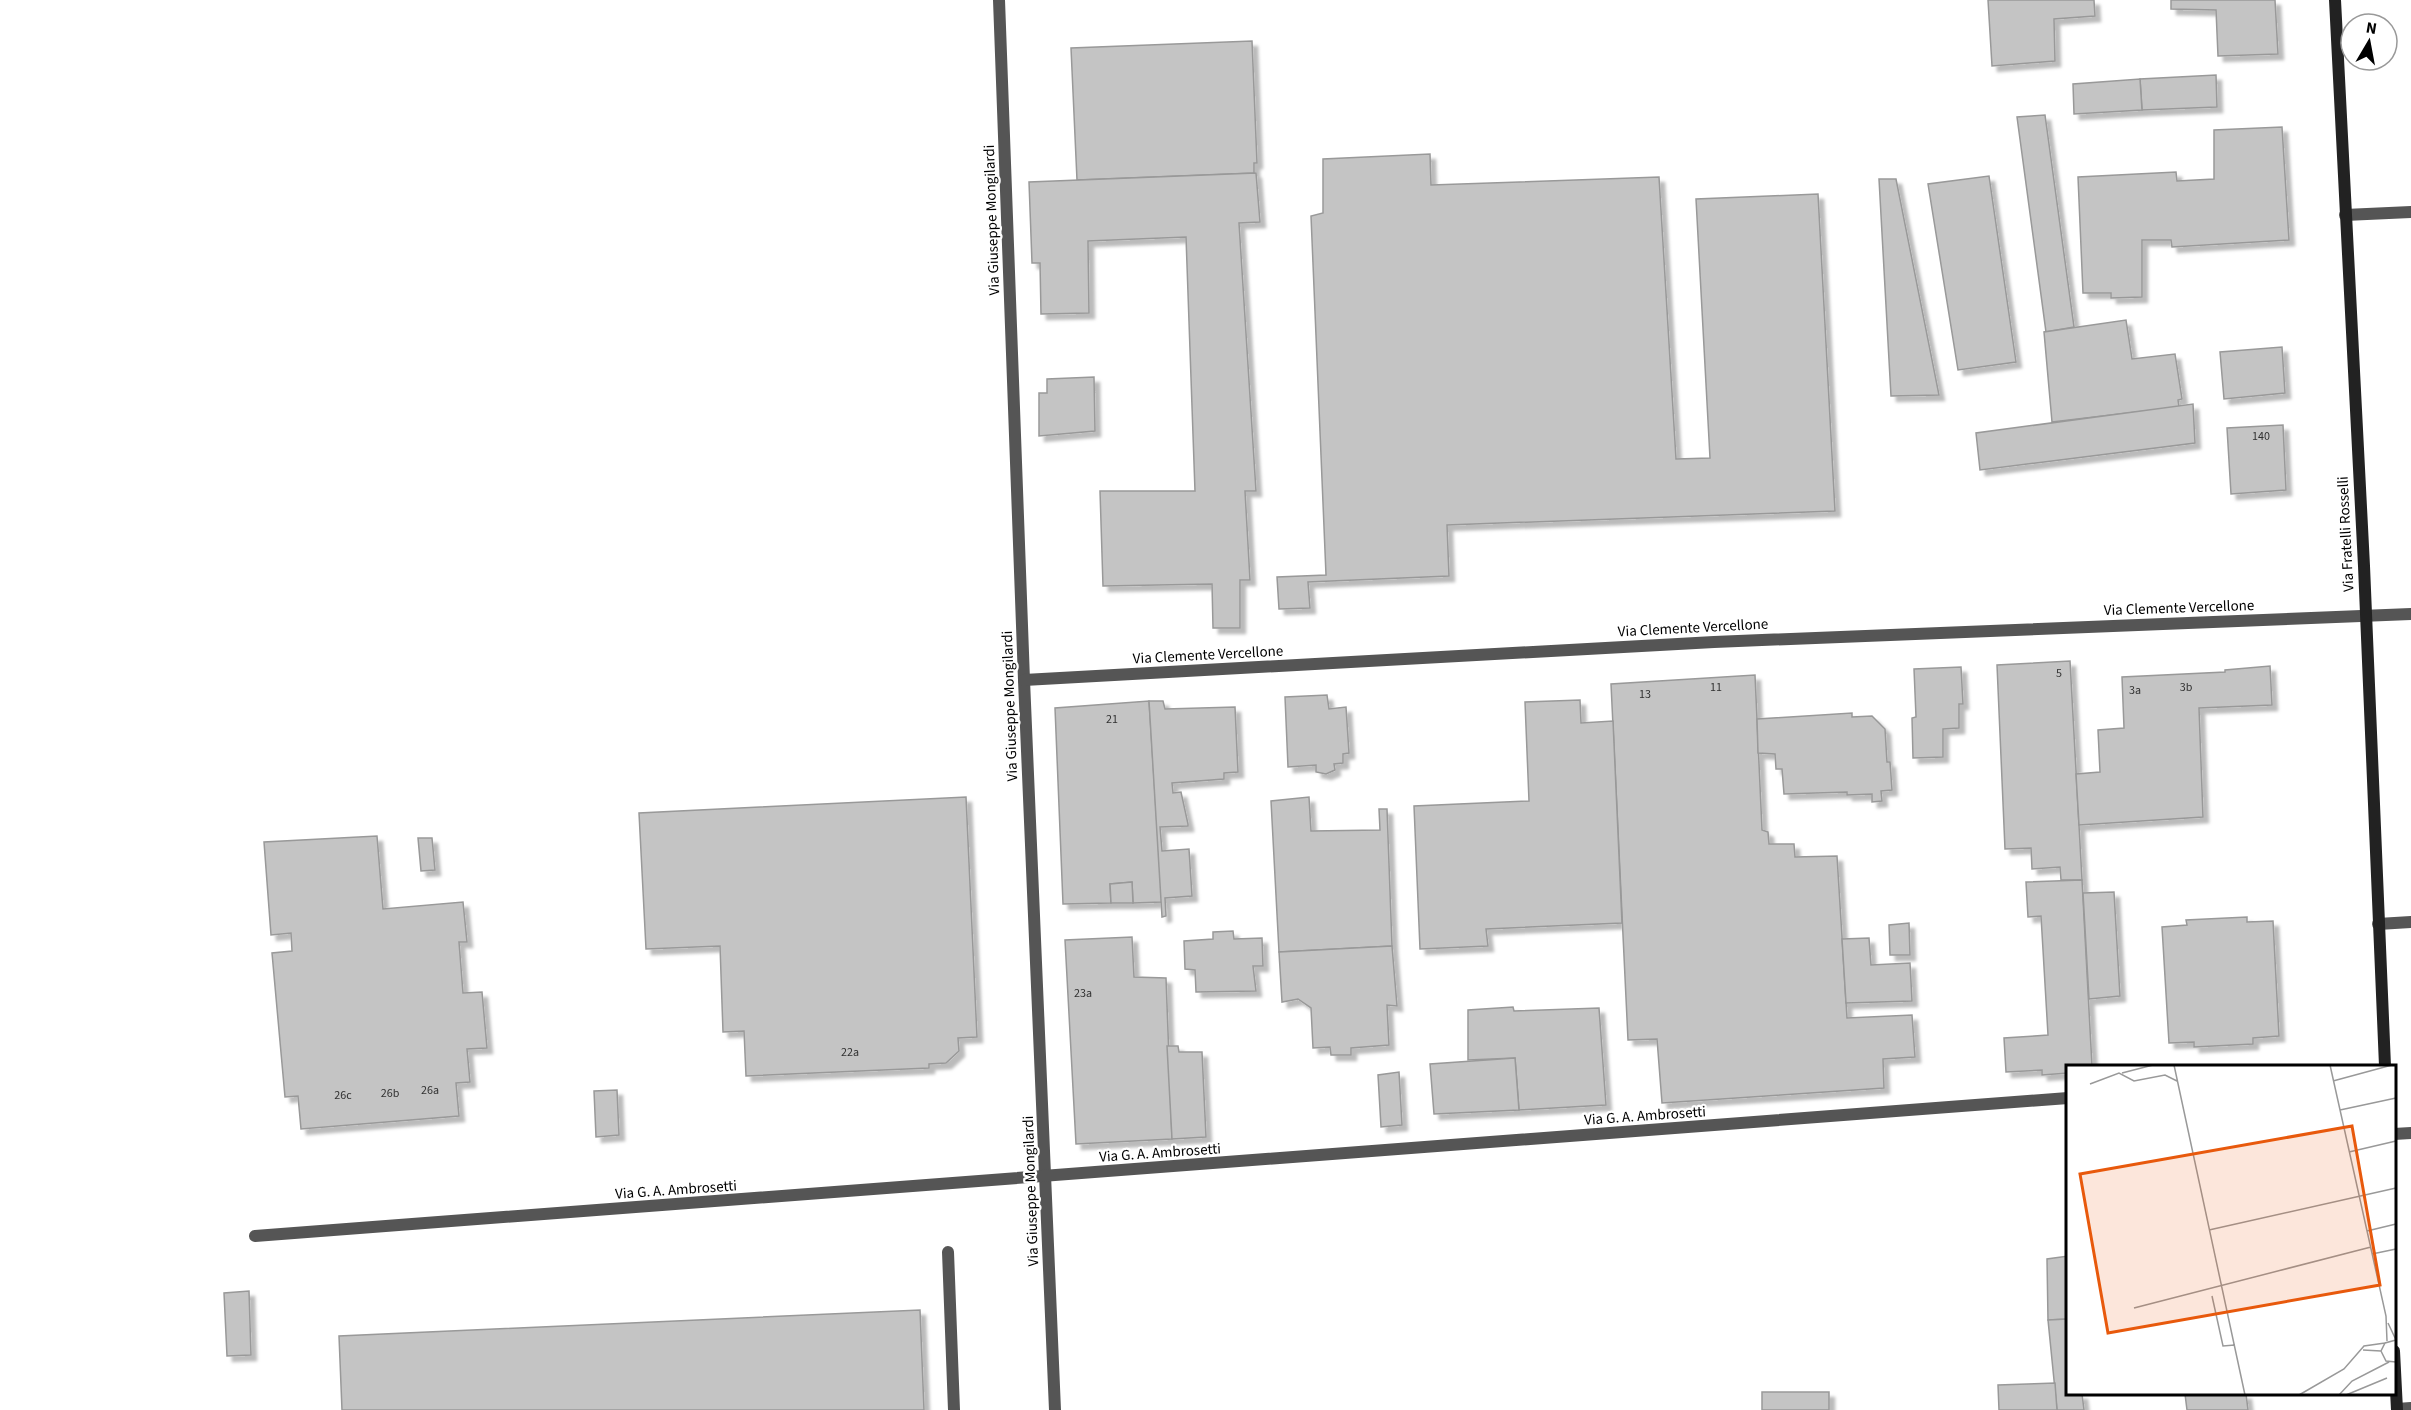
<svg xmlns="http://www.w3.org/2000/svg" width="2411" height="1410" font-family="'Source Sans 3',sans-serif">
<defs>
<filter id="shadow"><feDropShadow dx="5.5" dy="5.5" stdDeviation="1.5" flood-color="#0004"/></filter>
</defs>
<rect width="100%" height="100%" fill="#fff"/>
<g fill="#c4c4c4" stroke="#999" stroke-width="1.5" filter="url(#shadow)">
<path d="M1988,0h106l1,16 -41,3 1,42 -63,5z"/>
<path d="M2171,0h104l3,54 -60,2 -2,-46 -45,-1z"/>
<path d="M1252,41l5,122h-3v10l-177,7 -6,-132z"/>
<path d="M2216,75l1,32 -75,3 -2,-31z"/>
<path d="M2140,79l2,31 -68,4 -1,-30z"/>
<path d="M2045,115l29,212 -28,5 -29,-215z"/>
<path d="M2282,127l7,113 -117,7 -1,-7h-29v57l-31,1v-5h-28l-5,-116 98,-5 1,9 37,-2v-49z"/>
<path d="M1430,154l1,31 228,-8 17,282 34,-1 -14,-259 122,-5 17,317 -388,14 2,51 -141,6 2,26 -31,1 -2,-32 49,-2 -15,-359 12,-3v-54z"/>
<path d="M1256,173l4,49 -21,1 17,268h-11l5,89h-10v48h-27l-1,-44 -109,2 -3,-95h95l-9,-254 -98,4 1,72 -48,1 -1,-51h-8l-3,-81z"/>
<path d="M1989,176l27,186 -58,8 -30,-186z"/>
<path d="M1879,179h17l43,216 -48,1z"/>
<path d="M2126,320l6,39 43,-5 7,45 -4,1 1,7 -127,15 -8,-90z"/>
<path d="M2282,347l3,46 -61,6 -4,-47z"/>
<path d="M1094,377l1,54 -56,5v-43h8v-14z"/>
<path d="M2193,404l2,39 -215,27 -4,-37z"/>
<path d="M2283,425l3,65 -55,4 -4,-66z"/>
<path d="M2070,661l12,219h-21l-1,-13 -28,2 -1,-21 -26,1 -8,-184z"/>
<path d="M2270,666l2,39 -73,3 4,109 -124,8 -3,-51 24,-2 -2,-42 26,-2 -2,-51 103,-5v-2z"/>
<path d="M1961,667l2,37h-4v24l-16,1v28l-30,1 -1,-40 4,-1 -2,-48z"/>
<path d="M1755,675l7,155 6,2 1,12h25l1,13 42,-1 10,162 65,-3 3,42 -32,2 1,29 -222,15 -5,-64 -29,1 -17,-356z"/>
<path d="M1327,695l2,14 17,-2 3,46 -6,1v9l-9,1 1,6 -9,4 -10,-2v-7l-28,2 -3,-70z"/>
<path d="M1580,700l1,23 32,-2 9,202 -136,6 2,17 -68,3 -6,-143 115,-5 -4,-99z"/>
<path d="M1149,701l13,201 -29,1 -1,-21 -22,2 1,19 -48,1 -8,-196z"/>
<path d="M1149,701h14l2,8 70,-2 3,65 -14,1v6l-52,4 1,10 8,-1 7,32v2l-28,1 2,24 27,-2 3,47 -27,2 1,18 -4,1z"/>
<path d="M1852,713v4l20,-1 13,13 2,33h3l2,28 -11,1 1,10 -10,1v-8l-25,1v-3l-63,2 -2,-25h-6l-1,-15 -17,-1 -1,-34z"/>
<path d="M966,797l11,240 -19,1 1,13 -13,12 -17,1v4l-183,8 -2,-45 -21,1 -3,-86 -74,3 -7,-136z"/>
<path d="M1309,797l2,34 69,-1 -1,-21h8l5,137 -113,6 -8,-151z"/>
<path d="M377,836l6,73 80,-7 4,40h-8l4,51 19,-1 5,56 -20,1 3,33 -14,1 3,33 -158,13 -3,-33 -13,1 -13,-144 20,-2 -1,-18 -20,2 -7,-93z"/>
<path d="M418,838h14l3,32 -14,1z"/>
<path d="M2082,880l10,186h-24v7l-26,2v-5l-36,2 -2,-34 44,-3 -7,-119 -13,1 -2,-35z"/>
<path d="M1132,882l1,21h-22l-1,-19z"/>
<path d="M2114,892l6,104 -31,3 -6,-106z"/>
<path d="M2247,917v5l26,-1 6,115 -26,2v6l-59,3v-5l-25,1 -7,-116 25,-2 -1,-5z"/>
<path d="M1909,923l1,32h-20l-1,-30z"/>
<path d="M1233,931l1,8 28,-1 1,28h-10l3,25 -60,1 -1,-22 -10,-1 -1,-28 29,-2v-7z"/>
<path d="M1132,937l2,40 32,1 6,161 -96,5 -11,-204z"/>
<path d="M1869,938l2,27 39,-2 2,38 -66,2 -4,-64z"/>
<path d="M1392,946l5,60 -10,-1 2,40 -38,3v7h-20l-1,-8 -17,1 -2,-40 -13,-9 -16,3 -3,-50z"/>
<path d="M1513,1007l1,4 85,-3 7,97 -87,5 -4,-52 -47,2v-50z"/>
<path d="M1167,1046h11l1,6h23l4,85 -34,2z"/>
<path d="M1515,1058l4,52 -85,4 -4,-50z"/>
<path d="M1399,1072l3,53 -21,2 -3,-52z"/>
<path d="M617,1090l2,45 -23,2 -2,-46z"/>
<path d="M2068,1256v63l-20,1 -1,-61z"/>
<path d="M249,1291l2,64 -24,1 -3,-63z"/>
<path d="M920,1310l4,100h-582l-3,-74z"/>
<path d="M2068,1319v75h14l2,16h-27l-9,-90z"/>
<path d="M2055,1383l2,27h-58l-1,-25z"/>
<rect x="1762" y="1392" width="67" height="18"/>
<path d="M2185,1394h61l2,16h-61z"/>
</g>
<g fill="none" stroke-linecap="round" stroke-linejoin="round">
<path stroke="#555" stroke-width="12" d="M948,1252l6,158"/>
<g stroke="#555" stroke-width="12">
<path d="M999,0l25,680 31,730"/>
<path d="M2345,215l66,-3"/>
<path d="M1024,680l690,-38 697,-28"/>
<path d="M2378,924l33,-2"/>
<path d="M2394,1134l17,-1"/>
<path d="M255,1236l1813,-138"/>
<path d="M2397,1409l14,-1"/>
</g>
<g stroke="#222" stroke-width="12">
<path d="M2335,0l29,566 21,500"/>
<path d="M2394,1351l3,59"/>
</g>
</g>
<g text-anchor="middle" dominant-baseline="central" stroke-width="4.5" stroke-linejoin="round" paint-order="stroke">
<g font-size="12" fill="#313131">
<text x="2261" y="436">140</text>
<text x="2059" y="673">5</text>
<text x="1716" y="687">11</text>
<text x="2186" y="687">3b</text>
<text x="2135" y="690">3a</text>
<text x="1645" y="694">13</text>
<text x="1112" y="719">21</text>
<text x="1083" y="993">23a</text>
<text x="850" y="1052">22a</text>
<text x="430" y="1090">26a</text>
<text x="390" y="1093">26b</text>
<text x="343" y="1095">26c</text>
</g>
<g font-size="15" fill="#000" stroke="#fff">
<text transform="translate(992 220) rotate(-92)">Via Giuseppe Mongilardi</text>
<text transform="translate(2346 534) rotate(-93)">Via Fratelli Rosselli</text>
<text transform="translate(2179 608) rotate(-2)">Via Clemente Vercellone</text>
<text transform="translate(1693 628) rotate(-3)">Via Clemente Vercellone</text>
<text transform="translate(1208 655) rotate(-3)">Via Clemente Vercellone</text>
<text transform="translate(1010 706) rotate(-92)">Via Giuseppe Mongilardi</text>
<text transform="translate(1645 1116) rotate(-4)">Via G. A. Ambrosetti</text>
<text transform="translate(1160 1153) rotate(-4)">Via G. A. Ambrosetti</text>
<text transform="translate(676 1190) rotate(-4)">Via G. A. Ambrosetti</text>
<text transform="translate(1031 1191) rotate(-92)">Via Giuseppe Mongilardi</text>
</g>
</g>
<g transform="translate(2066 1065)">
<rect width="330" height="330" fill="#fff"/>
<path fill="none" stroke="#999" stroke-width="1.5" d="M108,0l71,330M264,0l56,251 1,25M56,8l31,-8M267,16l59,-16M24,19l29,-11 15,8 31,-6 12,6M274,45l56,-12M283,87l47,-11M143,165l187,-42M301,166l29,-7M306,189l24,-5M146,231l11,50 12,-1M68,243l237,-61M322,258l8,17M330,275l-11,3 -4,8 5,10 10,1M297,285l18,1M233,330l45,-26 20,-23 21,-3M273,330l13,-14 37,-19M280,330l41,-17"/>
<path fill="#e8590c" fill-opacity="0.15" stroke="#e8590c" stroke-width="3" d="M286,61l28,159 -272,48 -28,-159z"/>
<rect width="330" height="330" fill="none" stroke="#000" stroke-width="3"/>
</g>
<g transform="translate(2369 42) rotate(10)"><circle r="28" fill="#ffffff" stroke="#999999" stroke-width="1.5"/>
<path d="M0-4.5L10 22L0 15L-10 22Z" fill="#000000"/>
<text y="-9" font-size="16" font-weight="bold" text-anchor="middle" fill="#000000">N</text>
</g>
</svg>
